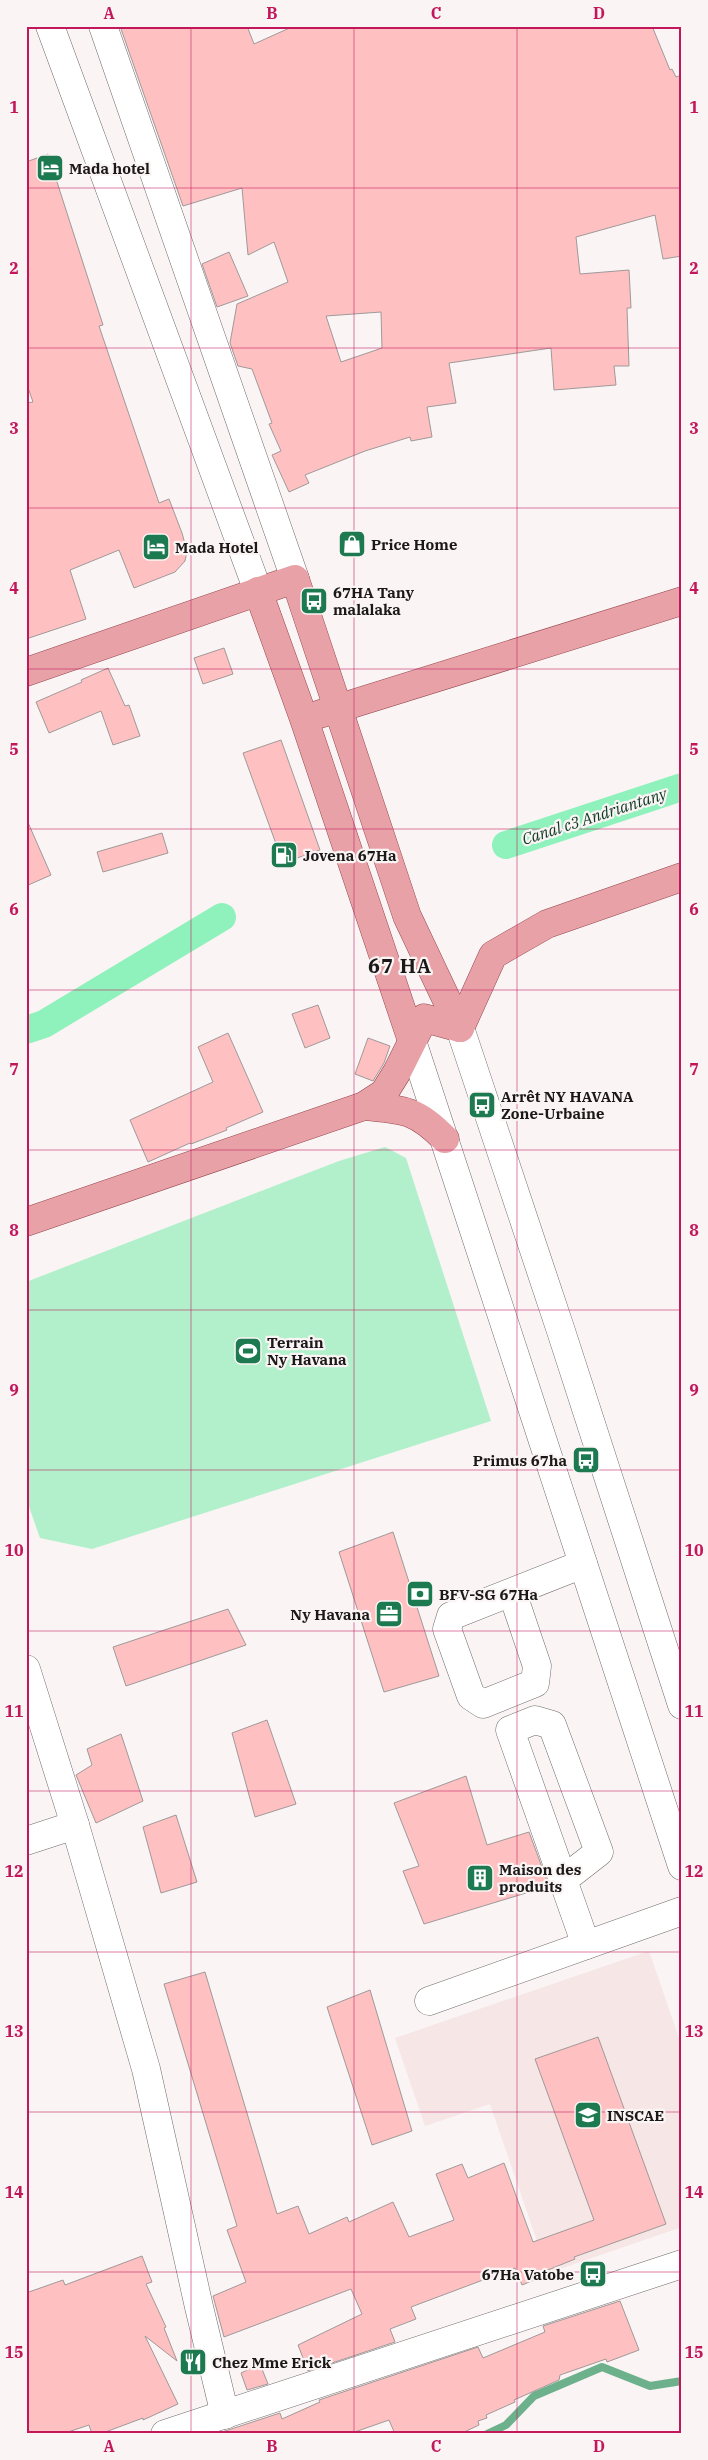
<svg xmlns="http://www.w3.org/2000/svg" width="708" height="2460" font-family="'IBM Plex Serif',serif">
<rect width="100%" height="100%" fill="#faf4f4"/>
<path fill="#f6e6e6" d="M649,1951l33,96v180l-134,46 -58,-169 -65,22 -30,-88z"/>
<path fill="#b1f0cb" d="M385,1147l21,11 85,263 -399,128 -52,-11 -14,-40v-216l313,-121z"/>
<g fill="none" stroke-linecap="round" stroke-linejoin="round">
<path stroke="#6cb18b" stroke-width="8" d="M487,2434l19,-9 28,-29 68,-29 48,19 32,-5"/>
<g stroke="#8ff2bc" stroke-width="28">
<path d="M506,845l176,-58"/>
<path d="M26,1030l18,-6 178,-107"/>
</g>
</g>
<g fill="#ffc0c1" stroke="#9f9999" fill-rule="evenodd">
<path d="M120,26h127l7,18 40,-18h358l18,44 2,-1 4,8 6,-2v181l-19,3 -8,-44 -79,22 4,37 49,-4 2,38h-4l2,58h-15l2,19 -62,5 -3,-42 -102,15 7,40 -29,4 5,30 -21,4 -1,-4 -45,14 -60,24 4,8 -20,9 -17,-37 9,-4 -12,-27 3,-1 -20,-54 -14,-3 -8,-23 7,-39 51,-22 -14,-40 -26,13 -6,-67 -59,18zM381,312l1,36 -41,14 -15,-46z"/>
<path d="M48,154l55,171 -4,1 60,177 10,-4 13,34 5,18 -2,10 -10,11 -41,16 -15,-38 -49,20 16,49 -60,20v-236l7,-1 -7,-20v-220z"/>
<path d="M229,252l19,44 -31,11 -15,-43z"/>
<path d="M224,648l9,26 -30,10 -9,-26z"/>
<path d="M108,668l17,38 4,-1 11,31 -27,9 -12,-34 -52,22 -13,-31 46,-20 -1,-2z"/>
<path d="M281,740l39,110 -37,13 -40,-110z"/>
<path d="M26,818l25,57 -25,11z"/>
<path d="M162,833l6,20 -65,19 -6,-20z"/>
<path d="M318,1005l12,33 -25,10 -13,-34z"/>
<path d="M228,1033l35,79 -37,16 1,2 -36,14 -1,-1 -42,19 -18,-42 83,-38 -15,-35z"/>
<path d="M368,1038l22,8 -6,17 -11,18 -18,-7z"/>
<path d="M393,1532l46,144 -55,16 -45,-140z"/>
<path d="M228,1609l18,36 -120,41 -13,-39z"/>
<path d="M267,1720l29,84 -41,13 -23,-84z"/>
<path d="M121,1734l22,67 -47,22 -20,-48 16,-10 -5,-16z"/>
<path d="M466,1776l21,69 42,-13 20,54 -125,38 -21,-53 16,-5 -25,-63z"/>
<path d="M176,1815l21,67 -36,11 -18,-66z"/>
<path d="M205,1972l72,242 21,-8 11,28 38,-17 2,5 44,-20 16,35 45,-17 -18,-46 26,-10 6,14 36,-15 29,79 61,-22 -59,-161 63,-22 68,187 -92,33 1,2 -32,13 1,4 -22,9 -7,-17 -104,39 5,12 -26,10 5,13 -87,29 -10,-26 64,-31 -11,-25 -127,48 -11,-41 33,-14 -19,-52 10,-4 -73,-242z"/>
<path d="M370,1990l42,141 -40,14 -45,-138z"/>
<path d="M142,2256l10,26 -6,2 20,43 -2,1 13,33 -32,-25 33,68 -35,16v-2l-43,16h-8l-3,-9 -27,9h-36v-141l37,-13 2,5z"/>
<path d="M620,2301l19,49 -32,12 -1,-3 -46,16 -1,5 -45,20 1,2 -29,13 1,3 -9,3 1,4 -19,9h-65l-6,-14 -40,14h-133l64,-21 2,6 38,-17 -1,-2 159,-53 5,11 62,-26 -2,-6z"/>
<path d="M260,2364l8,20 -21,6 -6,-17z"/>
</g>
<g fill="none" stroke-linecap="round" stroke-linejoin="round">
<g stroke="#716c6c" stroke-width="29">
<g id="minor">
<path d="M50,26l208,565"/>
<path d="M103,26l192,553"/>
<path d="M460,1028l101,303 121,374"/>
<path d="M412,1041l270,825"/>
<path d="M512,1592l25,74 -2,17 -52,21 -12,-8 -24,-67 4,-13 132,-52"/>
<path d="M26,1669l49,156 71,244 53,238 26,108"/>
<path d="M26,1841l49,-16"/>
<path d="M563,1880l36,-28 -47,-127 -17,-5 -25,10 76,215"/>
<path d="M429,2001l253,-90"/>
<path d="M165,2434l517,-170"/>
</g>
</g>
<g stroke="#96494f" stroke-width="29">
<g id="major">
<path d="M258,591l46,128 108,322"/>
<path d="M26,672l269,-93 112,337 53,112"/>
<path d="M320,714l362,-113"/>
<path d="M460,1028l33,-73 54,-31 135,-47"/>
<path d="M364,1106c40,4 52,3 81,33"/>
<path d="M26,1222l338,-116 20,-13 13,-21 27,-54 36,10"/>
</g>
</g>
<use href="#minor" stroke="#fff" stroke-width="28"/>
<use href="#major" stroke="#e8a2a7" stroke-width="28"/>
</g>
<path fill="none" stroke="#c2185b" stroke-width="1" stroke-opacity="0.55" d="M191,26v2408M354,26v2408M517,26v2408M26,188h656M26,348h656M26,508h656M26,669h656M26,829h656M26,990h656M26,1150h656M26,1310h656M26,1470h656M26,1631h656M26,1791h656M26,1952h656M26,2112h656M26,2272h656"/>
<defs>
<g id="hotel-square" transform="scale(1.4375)"><rect x="-9" y="-9" width="18" height="18" rx="4" fill="#1d7a50" stroke="#faf4f4"/><path d="M-6-4.5h1.5V1H6V5H4.5V3h-9V5H-6ZM-4 0a1.8 1.8 0 1 1 3.6 0ZM.5 0V-2.5h3Q6-2.5 6 0Z" fill="#fff"/></g>
<g id="shop-square" transform="scale(1.4375)"><rect x="-9" y="-9" width="18" height="18" rx="4" fill="#1d7a50" stroke="#faf4f4"/><path d="M-5-2.5h2.3a2.7 3.5 0 0 1 5.4 0H5L5.5 6h-11ZM-1.5-2.5h3a1.5 2.3 0 0 0-3 0Z" fill="#fff"/></g>
<g id="bus-square" transform="scale(1.4375)"><rect x="-9" y="-9" width="18" height="18" rx="4" fill="#1d7a50" stroke="#faf4f4"/><path d="M-5-6H5V4H4V6H2V4H-2V6H-4V4H-5ZM-3.5-4V0h7V-4ZM-3.5 1.2v1.5H-2V1.2ZM2 1.2v1.5H3.5V1.2Z" fill="#fff"/></g>
<g id="fuel-square" transform="scale(1.4375)"><rect x="-9" y="-9" width="18" height="18" rx="4" fill="#1d7a50" stroke="#faf4f4"/><path d="M-5.5-6h7V0h2V4h1.3V-2.5L3-4.5l.8-.8L6-3V5H2.5V1h-1V6h-7ZM-4.2-4.7v3.2H.2V-4.7Z" fill="#fff"/></g>
<g id="stadium-square" transform="scale(1.4375)"><rect x="-9" y="-9" width="18" height="18" rx="4" fill="#1d7a50" stroke="#faf4f4"/><path d="M0-5a6.5 5 0 1 0 0 10a6.5 5 0 1 0 0-10ZM-3.5-1.8h7v3.6h-7Z" fill="#fff"/></g>
<g id="bank-square" transform="scale(1.4375)"><rect x="-9" y="-9" width="18" height="18" rx="4" fill="#1d7a50" stroke="#faf4f4"/><path d="M-6-4H6V4H-6ZM0-2.3a2.3 2.3 0 1 0 0 4.6a2.3 2.3 0 1 0 0-4.6Z" fill="#fff"/></g>
<g id="office-square" transform="scale(1.4375)"><rect x="-9" y="-9" width="18" height="18" rx="4" fill="#1d7a50" stroke="#faf4f4"/><path d="M-6-3h4V-5.5h4V-3h4V5H-6ZM-1-4.5V-3h2v-1.5ZM-6 0V1H6V0Z" fill="#fff"/></g>
<g id="building-square" transform="scale(1.4375)"><rect x="-9" y="-9" width="18" height="18" rx="4" fill="#1d7a50" stroke="#faf4f4"/><path d="M-4-6H4V6H1V3H-1V6H-4ZM-2.5-4.3h1.7v1.8h-1.7ZM.8-4.3h1.7v1.8H.8ZM-2.5-1h1.7V.8h-1.7ZM.8-1h1.7V.8H.8Z" fill="#fff"/></g>
<g id="university-square" transform="scale(1.4375)"><rect x="-9" y="-9" width="18" height="18" rx="4" fill="#1d7a50" stroke="#faf4f4"/><path d="M0-5L7-2L0 1L-7-2ZM-4 1L0 2.5L4 1V4Q0 6-4 4Z" fill="#fff"/></g>
<g id="restaurant-square" transform="scale(1.4375)"><rect x="-9" y="-9" width="18" height="18" rx="4" fill="#1d7a50" stroke="#faf4f4"/><path d="M-5-6h1v4h1v-4h1v4h1v-4h1v5L-1.5 .5V6h-2V.5L-5-1ZM5-6V6H3V1.5H1.5Q1.5-4 5-6Z" fill="#fff"/></g>
</defs>
<g fill-rule="evenodd">
<use href="#hotel-square" x="50" y="168"/>
<use href="#shop-square" x="352" y="544"/>
<use href="#hotel-square" x="156" y="547"/>
<use href="#bus-square" x="314" y="601"/>
<use href="#fuel-square" x="284" y="855"/>
<use href="#bus-square" x="482" y="1105"/>
<use href="#stadium-square" x="248" y="1351"/>
<use href="#bus-square" x="586" y="1460"/>
<use href="#bank-square" x="420" y="1594"/>
<use href="#office-square" x="389" y="1614"/>
<use href="#building-square" x="480" y="1878"/>
<use href="#university-square" x="588" y="2115"/>
<use href="#bus-square" x="593" y="2274"/>
<use href="#restaurant-square" x="193" y="2362"/>
</g>
<g text-anchor="middle" dominant-baseline="central" stroke-width="4.5" stroke-linejoin="round" paint-order="stroke">
<g font-size="15" font-weight="bold" fill="#1b1818" stroke="#faf4f4" text-anchor="start">
<text x="69" y="168">Mada hotel</text>
<text x="371" y="544">Price Home</text>
<text x="175" y="547">Mada Hotel</text>
<text x="333" y="592">67HA Tany<tspan x="333" dy="17">malalaka</tspan></text>
<text x="303" y="855">Jovena 67Ha</text>
<text x="501" y="1096">Arrêt NY HAVANA<tspan x="501" dy="17">Zone-Urbaine</tspan></text>
<text x="267" y="1342">Terrain<tspan x="267" dy="17">Ny Havana</tspan></text>
<text x="567" y="1460" text-anchor="end">Primus 67ha</text>
<text x="439" y="1594">BFV-SG 67Ha</text>
<text x="370" y="1614" text-anchor="end">Ny Havana</text>
<text x="499" y="1869">Maison des<tspan x="499" dy="17">produits</tspan></text>
<text x="607" y="2115">INSCAE</text>
<text x="574" y="2274" text-anchor="end">67Ha Vatobe</text>
<text x="212" y="2362">Chez Mme Erick</text>
</g>
<g font-size="16" font-style="italic" fill="#0e3924" stroke="#faf4f4">
<text transform="translate(594 816) rotate(-18)">Canal c3 Andriantany</text>
</g>
<g font-size="20" font-weight="bold" letter-spacing="1" fill="#1b1818" stroke="#faf4f4">
<text x="400" y="965">67 HA</text>
</g>
</g>
<rect width="708" height="2460" fill="none" stroke="#faf4f4" stroke-width="55"/>
<rect x="28" y="28" width="652" height="2404" fill="none" stroke="#c2185b" stroke-width="2"/>
<g font-size="16" text-anchor="middle" font-weight="bold" fill="#c2185b">
<text x="109" y="19">A</text>
<text x="272" y="19">B</text>
<text x="436" y="19">C</text>
<text x="599" y="19">D</text>
<text x="14" y="113">1</text>
<text x="694" y="113">1</text>
<text x="14" y="274">2</text>
<text x="694" y="274">2</text>
<text x="14" y="434">3</text>
<text x="694" y="434">3</text>
<text x="14" y="594">4</text>
<text x="694" y="594">4</text>
<text x="14" y="755">5</text>
<text x="694" y="755">5</text>
<text x="14" y="915">6</text>
<text x="694" y="915">6</text>
<text x="14" y="1075">7</text>
<text x="694" y="1075">7</text>
<text x="14" y="1236">8</text>
<text x="694" y="1236">8</text>
<text x="14" y="1396">9</text>
<text x="694" y="1396">9</text>
<text x="14" y="1556">10</text>
<text x="694" y="1556">10</text>
<text x="14" y="1717">11</text>
<text x="694" y="1717">11</text>
<text x="14" y="1877">12</text>
<text x="694" y="1877">12</text>
<text x="14" y="2037">13</text>
<text x="694" y="2037">13</text>
<text x="14" y="2198">14</text>
<text x="694" y="2198">14</text>
<text x="14" y="2358">15</text>
<text x="694" y="2358">15</text>
<text x="109" y="2452">A</text>
<text x="272" y="2452">B</text>
<text x="436" y="2452">C</text>
<text x="599" y="2452">D</text>
</g>
</svg>
